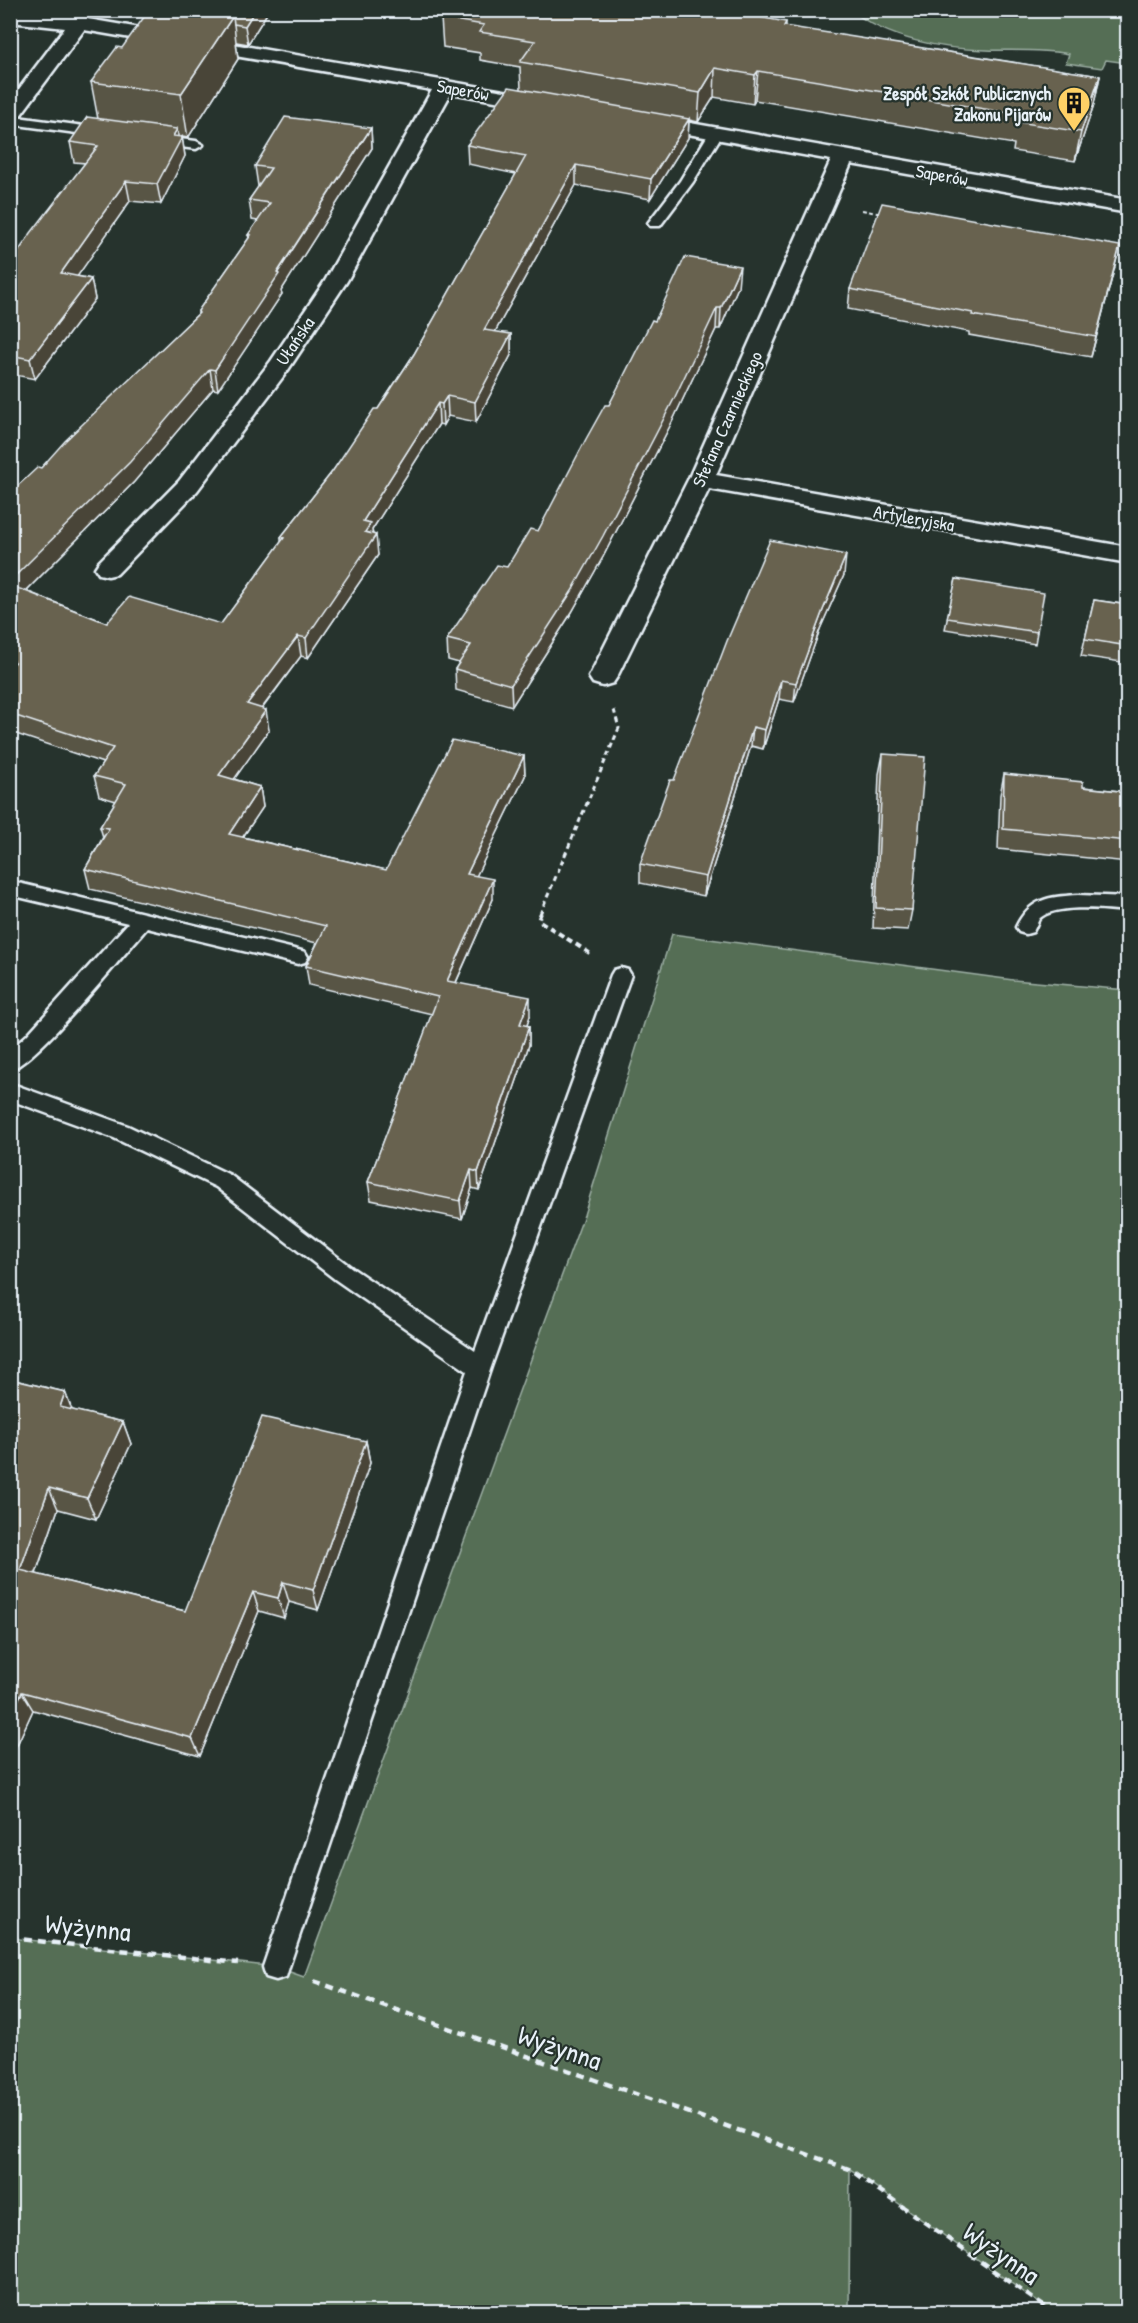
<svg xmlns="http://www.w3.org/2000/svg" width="1138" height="2323" font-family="'Patrick Hand',sans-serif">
<rect width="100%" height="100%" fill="#26332d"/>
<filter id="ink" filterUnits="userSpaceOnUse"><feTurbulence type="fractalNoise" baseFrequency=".0167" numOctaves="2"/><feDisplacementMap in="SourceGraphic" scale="12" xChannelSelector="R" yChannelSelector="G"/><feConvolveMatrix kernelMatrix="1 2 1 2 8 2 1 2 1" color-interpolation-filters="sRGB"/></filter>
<g filter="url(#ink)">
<g fill="#556e54" stroke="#9eb0a6" stroke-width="1.5">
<path d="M852,11h275l-7,14 7,1v37l-21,-3 -4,8 -36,-5 3,-9c-28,-5 -54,-3 -83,-4 -45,-1 -98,-11 -134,-39z"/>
<path d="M672,934l341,46 114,10v1322h-75l-202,-143 -1,143h-838v-374l265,29 28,10 280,-762z"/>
</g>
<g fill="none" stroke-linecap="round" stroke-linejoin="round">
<g stroke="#e8f1f8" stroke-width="5">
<g id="lane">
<path d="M10,116l96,13 7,4 -7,4 -96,-13z"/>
<path d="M716,129l7,4 -30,49 -33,44h-10l-2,-3 32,-42 31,-51z"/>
<path d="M155,136l41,5 7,4 -7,4 -46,-6 -2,-3z"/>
<path d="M10,881l288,69 7,2 3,5 -3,5 -7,2 -151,-36c-24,27 -109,133 -137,142v-20l17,-15 101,-112 -118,-28z"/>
<path d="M1078,895l50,2v14c-21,-2 -74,-8 -89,8 -2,4 -4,9 -6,13l-7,2 -7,-2 -3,-5c14,-29 33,-30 62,-32z"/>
<path d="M621,968l7,2 3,5 -140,392 -202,600 -3,10 -10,3 -10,-3 -3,-10 204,-596 -131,-91 -120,-93 -102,-49 -104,-38v-17l118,43 102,49 122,93 123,83 136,-376 3,-5z"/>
</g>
</g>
<g stroke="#e8f1f8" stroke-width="5">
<g id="street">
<path d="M10,10l58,6v-6h20v9l456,79 7,2 3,4 -3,4 -7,2 -93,-17 -104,188 -59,89 -91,121 -80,83 -9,2 -9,-2 -4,-6 4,-6 80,-81 92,-120 54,-80 107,-191 -348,-60 -67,90 -7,2v-21l55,-73 -55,-6z"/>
<path d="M645,115l483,85v13l-277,-49 -135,311 412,72v16l-419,-74 -92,188 -4,6 -10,3 -10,-3 -4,-6 99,-197 143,-320 -193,-35 -3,-4 3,-4z"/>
</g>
</g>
<g stroke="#e8f1f8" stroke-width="2" stroke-dasharray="4 3" stroke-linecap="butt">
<path d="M862,210l20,4"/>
<path d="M1113,255l15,2"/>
</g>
<path stroke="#e8f1f8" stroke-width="3" stroke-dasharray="5 4" stroke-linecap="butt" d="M540,914l79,-186 -5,-18"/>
<path stroke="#e8f1f8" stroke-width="4" stroke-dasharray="6 4.5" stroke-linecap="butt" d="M541,913l-3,7 53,34"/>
<g stroke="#e8f1f8" stroke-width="4.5" stroke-dasharray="8 6" stroke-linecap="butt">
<path d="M10,1938l228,25"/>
<path d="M314,1981l535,188 203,143"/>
</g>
<use href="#lane" fill="#26332d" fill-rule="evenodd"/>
<use href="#street" fill="#26332d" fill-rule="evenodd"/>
</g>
<g fill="#595445" stroke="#e8f1f8" stroke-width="1.5">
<path d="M269,10l-21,34 -12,-2 2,17 -50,79 -6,-1 3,19 -24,48 -31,-3 -53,75 14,3 4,20 -60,80 -25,-5v-110l75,-101 -11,-1 -4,-20 28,-23 -7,-37 31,-34z"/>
<path d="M441,18l345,4v5l314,49 -6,28 -19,57 -62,-10 1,-7 -259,-44 -2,4 -39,-7 -16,25 -9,-2 -1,18 -38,61 -74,-14 -81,147 16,2v21l-35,67 -28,-6 -5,9 -4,-1 -67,106 6,25 -70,103 -7,-2 -39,53 7,21 -35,49 26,8 3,20 -20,30 143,33 138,-114 1,20 -49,100 17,23 -37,84 74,33 -3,9 2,1v19l-50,145 -7,-2 -10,31 -91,-19 -3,-18 64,-168 -123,-29 -3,-19 11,-23 -227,-54 -5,-20 18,-32 -3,-10 16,-26 -17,-5 -5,-20 9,-13 -93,-31v-239l31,-25 157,-154v-3l51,-73 -1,-3 10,-14 -6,-1 -3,-20 10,-14h-1l-3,-20 116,-38 1,20 -91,143 1,3 -64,96 -5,-1 -79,93 -108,109 81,32 114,1 60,-82v-5l51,-65 46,-63 36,-55 102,-180 -48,-10 -1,-19 54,-56 -1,-22 -40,-7v-7l-37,-6z"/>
<path d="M1115,266l-24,91 -122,-22v-3l-121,-23 2,-20z"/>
<path d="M738,287l-18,42h-4l-43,91 -70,137 -31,55 -60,94 -56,-16 -1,-21 4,-6 -11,-3 -1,-21 91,-108 71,-126 46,-84z"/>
<path d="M844,575l-24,54 -26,73 -15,-3 -16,50 -12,-3 -47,150 -64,-13v-19z"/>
<path d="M956,579l81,53 -2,12 -90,-15z"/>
<path d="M1094,600l34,5v58l-47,-7z"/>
<path d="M883,754l29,156 -4,20 -35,-2 6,-154z"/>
<path d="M1004,774l79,13 45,5v70l-130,-13 2,-54z"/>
<path d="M10,1379l55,13 7,18 51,12 8,22 -35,75 -38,-10 -22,65 149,37 181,-170 4,22 -52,147 -29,-8 -5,16 -25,-7 -59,145 -167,-46 -23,50z"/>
</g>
<g fill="#494538" stroke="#e8f1f8" stroke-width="1.5">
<path d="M255,10h14l-21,34 -3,-18z"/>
<path d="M233,16l5,43 -50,79 -7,-44z"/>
<path d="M715,68l-1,29 -16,25 2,-29z"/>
<path d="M758,71l-3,29 -2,4 2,-29z"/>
<path d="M1100,76l-6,28 -19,57 6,-29z"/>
<path d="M689,119l-1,19 -38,61 1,-20z"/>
<path d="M371,128l1,20 -91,143 1,3 -64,96 -3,-20z"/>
<path d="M177,129l2,13 3,-5 3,19 -24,48 -4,-20 16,-48z"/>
<path d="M576,165v20l-91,165 -1,-20z"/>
<path d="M126,181l4,20 -65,93 -4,-21z"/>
<path d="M1120,246l-5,20 -24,91 5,-20z"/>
<path d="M740,266l-2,21 -18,42 1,-21z"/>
<path d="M91,279l4,20 -60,80 -5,-20z"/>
<path d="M717,308l-1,21 -43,91 -70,137 -31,55 -60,94 -1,-21z"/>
<path d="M511,334v21l-35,67 -1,-20z"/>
<path d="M210,369l3,20 -79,93 -121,122 -3,-9v-14z"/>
<path d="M447,396l1,20 -5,9 -1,-21z"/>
<path d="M438,403l1,21 -67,106 1,10 3,-5 2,20 -70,103 -2,-20 57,-117z"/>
<path d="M846,555l-2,20 -24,54 -26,73 2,-19 27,-73z"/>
<path d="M298,636l3,20 -51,68 -3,-20z"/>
<path d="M781,680l-2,19 -16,50 2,-19z"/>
<path d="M266,710l3,20 -46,65 -4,-20z"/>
<path d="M753,727l-2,19 -47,150 2,-19z"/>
<path d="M524,756l1,20 -57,117 -1,-19z"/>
<path d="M260,787l3,20 -31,46 -3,-19z"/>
<path d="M493,879v20l-45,101 -1,-19z"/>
<path d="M530,997v19l-9,27 -1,-19z"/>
<path d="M529,1026v19l-50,145 -1,-18z"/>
<path d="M471,1170l1,18 -10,31 -2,-18z"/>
<path d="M65,1392l9,23 -14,-8z"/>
<path d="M123,1422l8,22 -35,75 -9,-21z"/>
<path d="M366,1441l4,22 -52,147 -5,-20z"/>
<path d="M49,1488l9,21 -28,81 -10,-20z"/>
<path d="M283,1582l6,20 -5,16 -6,-20z"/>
<path d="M253,1592l6,19 -59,145 -8,-18z"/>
<path d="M22,1692l11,18 -23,50v-42z"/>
</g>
<g fill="#686250" stroke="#e8f1f8" stroke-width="1.5">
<path d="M149,10h51l33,6 -52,78 -90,-12 26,-35 5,1z"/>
<path d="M200,10h55l-10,16 -11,-2 -1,-8z"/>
<path d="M447,10h275l64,12 -2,4 316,50 -19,56 -63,-10 3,-7 -263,-44 -3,4 -40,-7 -15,25 -180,-31 15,-21 -56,-9 5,-7 -43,-7z"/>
<path d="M509,87l180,32 -38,60 -75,-14 -92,165 27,4 -36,68 -28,-6 -5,8 -4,-1 -75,118 8,2 -6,9 11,3 -70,103 -8,-2 -51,68 19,6 -47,65 41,12 -31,47 157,36 66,-130 72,16 -57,118 26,5 -46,102 83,16 -10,27 9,2 -51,146 -7,-2 -11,31 -92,-19 70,-185 -132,-31 20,-40 -241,-57 24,-41 -9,-1 26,-43 -32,-8 19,-28 -103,-34v-48l5,-4 -5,-2v-75l97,38 22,-26 92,27 63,-86 -3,-1 51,-65 42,-63h4l36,-55 112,-198 -59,-11z"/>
<path d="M87,117l90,12 -4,7 9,1 -25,47 -31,-3 -65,92 30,6 -61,80 -20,-4v-91l21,-31 67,-87 -28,-4z"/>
<path d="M285,117l86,11 -94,145 2,1 -64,96 -5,-1 -80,93 -120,119v-88l28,-26 3,1 24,-27 134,-128 -1,-2 53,-76h-3l22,-32 -21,-3 22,-32 -16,-2z"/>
<path d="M882,203l238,43 -24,91 -124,-22 1,-2 -123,-24z"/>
<path d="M685,257l55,9 -19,42h-4l-43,91 -71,137 -31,55 -61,94 -56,-16 16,-24 -24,-6 50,-74 10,2 23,-38 8,2 48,-92 19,-34h4l43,-85 3,1z"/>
<path d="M770,540l76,15 -23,55 -27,73 -15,-3 -16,50 -12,-3 -47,150 -66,-13 30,-84h4l53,-139z"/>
<path d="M956,579l88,14 -7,39 -90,-14z"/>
<path d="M1094,600l34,5v41l-43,-7z"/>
<path d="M883,754l42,3 -13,153 -36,-2z"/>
<path d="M1004,774l79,8v5l45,5v49l-125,-12z"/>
<path d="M10,1379l55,13 -5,15 63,15 -36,76 -38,-10 -29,82 165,41 77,-194 104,24 -53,149 -30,-8 -5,16 -25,-6 -61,146 -170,-46 -12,26z"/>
</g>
</g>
<defs>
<g id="building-pin" transform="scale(1.725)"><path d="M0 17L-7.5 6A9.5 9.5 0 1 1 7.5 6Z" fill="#ffd166" stroke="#26332d"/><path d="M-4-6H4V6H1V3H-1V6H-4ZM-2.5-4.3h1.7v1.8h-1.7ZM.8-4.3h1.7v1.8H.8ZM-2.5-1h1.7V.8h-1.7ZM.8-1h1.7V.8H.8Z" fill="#111"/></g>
</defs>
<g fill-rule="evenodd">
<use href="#building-pin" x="1074" y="103"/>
</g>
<g text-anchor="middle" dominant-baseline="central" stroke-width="4.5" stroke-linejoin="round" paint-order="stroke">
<g font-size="18" fill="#e8f1f8" stroke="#26332d">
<text transform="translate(463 90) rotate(10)">Saperów</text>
<text transform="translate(942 175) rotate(10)">Saperów</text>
<text transform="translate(295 341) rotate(-56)">Ułańska</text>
<text transform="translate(727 419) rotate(-66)">Stefana Czarnieckiego</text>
<text transform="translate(914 518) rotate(10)">Artyleryjska</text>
</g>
<g font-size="18" font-weight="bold" fill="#e8f1f8" stroke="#26332d" text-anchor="end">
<text x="1051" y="93">Zespół Szkół Publicznych<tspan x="1051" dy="21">Zakonu Pijarów</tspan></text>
</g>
<g font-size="27" fill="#e8f1f8" stroke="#26332d">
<text transform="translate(88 1927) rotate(6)">Wyżynna</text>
<text transform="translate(560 2047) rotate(19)">Wyżynna</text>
<text transform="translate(1002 2253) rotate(35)">Wyżynna</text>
</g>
</g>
<rect width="1138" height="2323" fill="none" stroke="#26332d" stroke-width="36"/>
<rect x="18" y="18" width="1102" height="2287" fill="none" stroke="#e8f1f8" stroke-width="2" filter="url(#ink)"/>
</svg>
